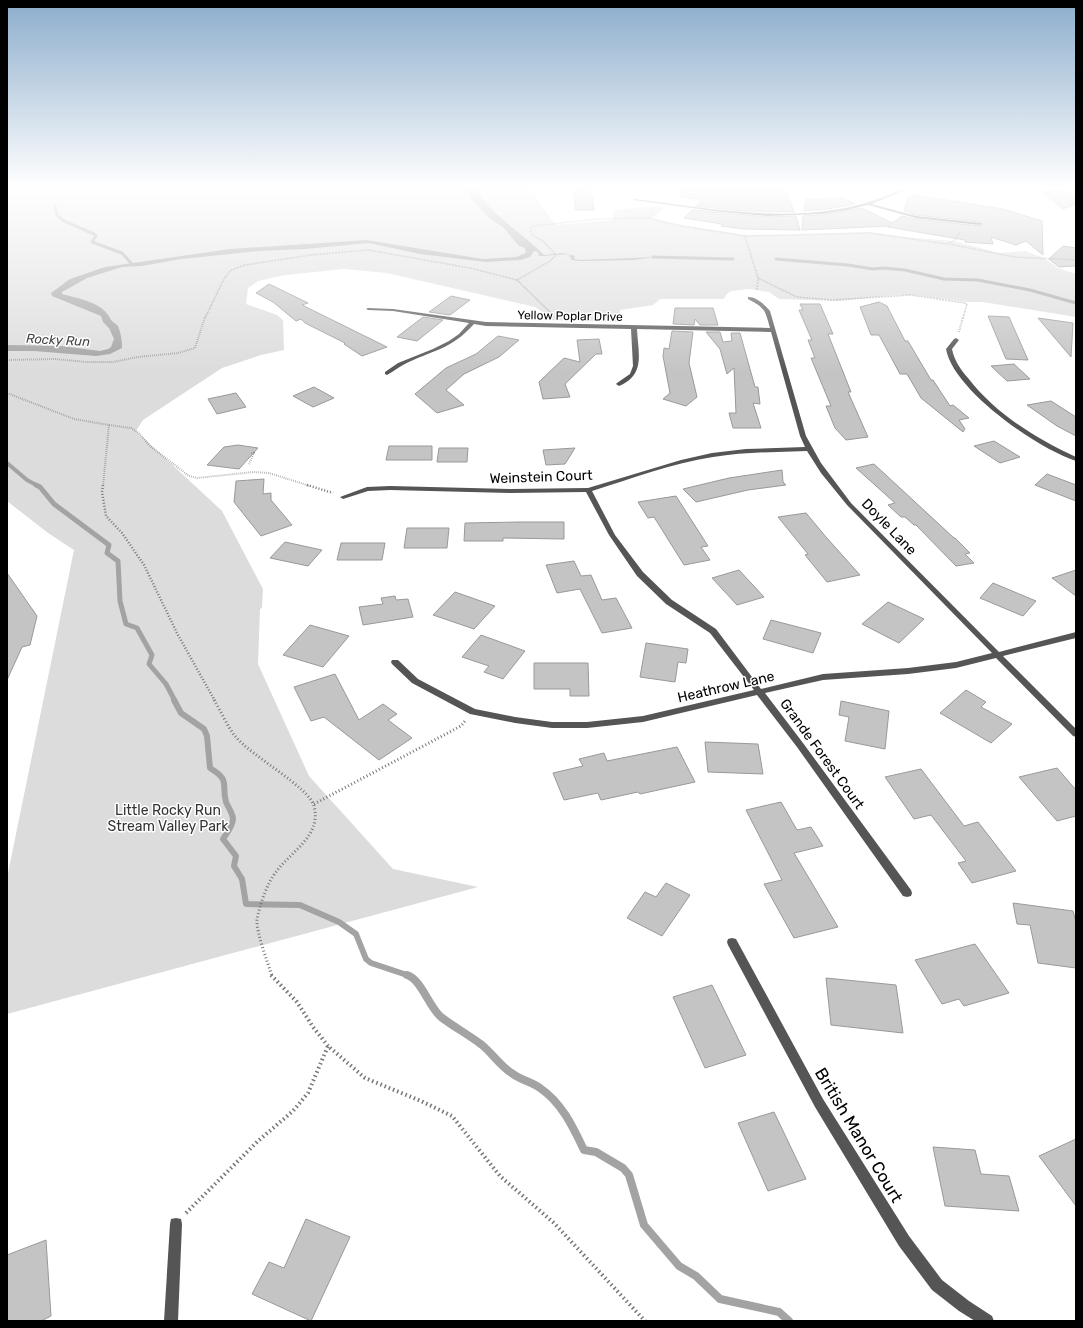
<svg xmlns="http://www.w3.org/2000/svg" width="1083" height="1328" font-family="Rubik,sans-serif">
<rect width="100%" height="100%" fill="#fff"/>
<path fill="#dcdcdc" d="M7,187h518l9,8 22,30 57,-5 1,-10 42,-4 10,1 -13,11 28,7 65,10h43l80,-3 46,6 39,3 45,12 26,-2 19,7 14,10 18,6v43l-93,-15h-16l-52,-7h-21l-54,6 -61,-2 -10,-7 -20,-3 -18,2 -5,4 -2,4h-64l-7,6 -33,5v12l-72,-2 1,-4 -14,-9 -148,-34 -43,-4 -59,6 -27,6 -10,7 -2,16 31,11 6,5 1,30 -23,5 -39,13 -79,52 -7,11 86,80 41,78 -1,19 -2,1 -2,55 51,112 84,93 85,18 -471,127v-136l67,-328 -26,-17 -41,-32z"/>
<path fill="#a3a3a3" d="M465,187h10c17,30 48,46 69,68l19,-2 12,3 -1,3 6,1 79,-3 -27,3 -52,1 -8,-1 -4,-6 -25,2h-4l-1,-4 -4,-1 -4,6 -10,3 -34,2 -66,-8 -51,-11 -64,6 -46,2 -78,8 -39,7 -20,1 -35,11 -25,14v2c18,5 41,8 49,26 2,2 5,4 7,6 3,7 4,15 4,22l-12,6 -14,2 -62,-5h-27v-6l54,1 39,5 8,-2 3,-2 3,-8 -5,-11 -6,-6 -2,-6 -49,-20 -1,-3 19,-14 35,-12 125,-18 136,-9 117,19 33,-2 10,-4 -1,-5 -6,-2 -16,-19 -13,-8 -19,-21z"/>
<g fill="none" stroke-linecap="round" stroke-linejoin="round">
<g stroke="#a3a3a3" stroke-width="3">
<path d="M55,206l2,9 7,6 30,13 2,2 -4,6 30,11 9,10"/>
<path d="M653,257l80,2"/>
<path d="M776,259l72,6 25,4 10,-1 22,2 39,9 34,1 52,10 46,13"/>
</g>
<path stroke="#a3a3a3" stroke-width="4" d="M7,463l20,17 11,6"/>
<path stroke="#a3a3a3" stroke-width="5" d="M36,485l4,2 14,17 55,41 -2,8 11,8 2,40 6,23 11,4 15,27 -3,9 17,20 9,17"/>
<path stroke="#a3a3a3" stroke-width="6" d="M174,700l7,13 23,16 3,7 3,32c21,13 11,15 16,34 2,5 7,12 7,17 0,7 -7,15 -10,20l13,17 -2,10 8,13 4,25 54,1 39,17 17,12 10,25 5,4 39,13"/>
<path stroke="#a3a3a3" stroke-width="8" d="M407,975c14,4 22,32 34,42 13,10 28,18 41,28 11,9 19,22 31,29 8,6 19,8 27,14 22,15 33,39 44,62l12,2 27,16 6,7 15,50 35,41 17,10 24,23 59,13 10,9"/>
</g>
<g fill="#c4c4c4" stroke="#999">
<path d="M574,187h10l8,8 2,15h-19z"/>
<path d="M682,187h103l9,25 -49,-1 -49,-5 6,-6 -21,-3z"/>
<path d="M1042,191h25l9,7v6l-13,5z"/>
<path d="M916,195l87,14 39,12 1,34 -17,-14 -10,4 -25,-8 2,7 -28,-2v-2l-77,-13 2,-1 -88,4 1,-14 18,-1 41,-7 30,15 10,-7 14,3 64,7 3,-1 -3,-3 -64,-7 -12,-4 4,-14z"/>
<path d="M843,198l12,6 -28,5 -23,2 2,-12z"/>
<path d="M692,210l76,7 28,-1 4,14 -57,-1 -22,-3 1,-2 -38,-6z"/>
<path d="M1063,246l13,2v18l-17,1 -10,-8z"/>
<path d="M269,284l39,19 -6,2 85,42 -25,9 -18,-12 1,-1 -40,-20 -4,-4 -5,2 -23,-19 -17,-9z"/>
<path d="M451,296l19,4 -20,15 -21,-3z"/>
<path d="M879,302l8,4 18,35h3l23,39h2l17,26 3,-1 16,13 -10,2 6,9 -2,3 -42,-34 -14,-24h-7l-21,-39h-8l-11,-28z"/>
<path d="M800,304h20l13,30h-5l23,58h-3l20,45 -22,3 -11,-12 -9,-22h5l-20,-48h4l-7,-18h4l-13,-30h4z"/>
<path d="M675,308h38l5,17h-18l-5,-6 -1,6 -21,-1z"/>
<path d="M988,316l21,1 19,43 -22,-1z"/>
<path d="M423,317l20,3 -26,21 -20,-4z"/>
<path d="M1038,318l35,5 -2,34z"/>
<path d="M672,331l21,1 -4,31 8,34 -11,9 -23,-7 7,-6 -7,-37 1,-8 5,1z"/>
<path d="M706,332h14l3,10 9,-1 -1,-8h9l15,54h3l2,17 -7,-1 8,25h-28l-4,-15h7l-2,-45 -7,6 -7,-25z"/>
<path d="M498,336l21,4 -20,17 -35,17 -18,16 18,15 -27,8 -22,-19 31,-26 30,-14z"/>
<path d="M599,339l3,15h-6l-31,30 5,13 -27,2 -4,-17 25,-24 16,4 -3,-22z"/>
<path d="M1014,364l16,15 -23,2 -16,-15z"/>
<path d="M314,387l20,11 -21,9 -20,-11z"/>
<path d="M236,393l10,14 -29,7 -9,-15z"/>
<path d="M1051,401l25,16v19l-19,-10 -30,-21z"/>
<path d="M994,441l26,16 -20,6 -26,-17z"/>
<path d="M238,445l20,3 -19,21 -32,-4 17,-18z"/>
<path d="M389,446h43v14h-46z"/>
<path d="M439,448h29l-1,14h-30z"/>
<path d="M575,448l-10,16 -19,1 -3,-15z"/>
<path d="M874,464l80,74h1l15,15 -5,1 9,9 -18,3 -40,-41h-2l-9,-8h-4l-13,-12 7,-2 -39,-35z"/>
<path d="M782,470l1,12 3,3 -38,5 -52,12 -13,-13 46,-11z"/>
<path d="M1047,474l29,11v16l-41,-16z"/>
<path d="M264,479l-1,15 8,-1v7l21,25 -31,11 -27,-34 2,-21z"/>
<path d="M676,496l32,50 -7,1 9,13 -26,5 -30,-48 -6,1 -10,-16z"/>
<path d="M806,513l20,24 34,38 -33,7 -22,-27 3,-1 -30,-37z"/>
<path d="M519,522h45v17l-61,-1v3h-39l1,-18z"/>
<path d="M407,528h42l-2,20h-43z"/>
<path d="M285,542l37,8 -14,16 -38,-8z"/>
<path d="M341,543h44l-3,17h-45z"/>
<path d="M574,561l7,15 10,-1 11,25 14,-2 16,30 -30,5 -22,-44 -23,4 -11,-28z"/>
<path d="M739,570l25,27 -27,8 -25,-27z"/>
<path d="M1076,570v26l-24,-18z"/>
<path d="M7,573l30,43 -7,29 -8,2 -15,33z"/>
<path d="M993,583l43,18 -13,15 -43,-18z"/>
<path d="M455,592l40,14 -21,23 -41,-14z"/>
<path d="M395,596l1,4 12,-1 5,18 -50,8 -4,-18 24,-3 -2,-6z"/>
<path d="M888,602l36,17 -25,24 -37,-19z"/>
<path d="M771,620l50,13 -8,20 -50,-14z"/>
<path d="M310,625l39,11 -26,31 -40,-12z"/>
<path d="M481,635l44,16 -22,28 -19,-7 5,-6 -27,-9z"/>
<path d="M646,643l42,6 -2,14 -8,-1 -3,20 -35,-5z"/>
<path d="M534,663h54l1,33h-19v-7h-36z"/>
<path d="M335,674l24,46 24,-16 14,10 -9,6 24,18 -33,22 -55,-43 -13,4 -17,-34z"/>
<path d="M966,690l20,12 -5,5 31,17 -21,19 -51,-30z"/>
<path d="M841,701l48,10 -4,38 -40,-8 4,-24 -10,-2z"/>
<path d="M705,742l53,2 5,30 -55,-2z"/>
<path d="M677,747l18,35 -55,12 -2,-2 -37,8 -3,-7 -34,7 -11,-27 30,-7 -4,-7 25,-6 3,8z"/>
<path d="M1057,768l19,22v26l-19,5 -38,-44z"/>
<path d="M921,769l43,57 14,-4 38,49 -44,12 -14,-20 8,-2 -35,-46 -17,4 -29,-42z"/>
<path d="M781,802l16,28 14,-3 12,19 -29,7 44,74 -44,11 -30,-54 18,-4 -36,-70z"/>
<path d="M666,883l24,12 -28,41 -35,-18 18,-26 11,5z"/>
<path d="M1013,903l60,8 3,11v46l-38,-5 -8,-38 -13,-1z"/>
<path d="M975,944l34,49 -45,13 -5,-7 -17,5 -27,-44z"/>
<path d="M826,978l70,7 7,48 -72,-8z"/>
<path d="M712,985l34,70 -41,13 -32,-71z"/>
<path d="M774,1112l32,67 -38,12 -30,-68z"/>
<path d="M1076,1139v67l-37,-50z"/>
<path d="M933,1147l42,3 6,24 28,2 10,35 -74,-5z"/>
<path d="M306,1219l44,18 -39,84 -59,-27 17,-32 15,6z"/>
<path d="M46,1240l5,76 -10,5h-34v-66z"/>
</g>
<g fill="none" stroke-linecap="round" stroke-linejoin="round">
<g stroke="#777" stroke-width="1.5" stroke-dasharray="0.5 1" stroke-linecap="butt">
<path d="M616,187l14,5"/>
<path d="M647,218l29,7 69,11 124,-3 78,11 8,-4 5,-8"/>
<path d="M745,236l13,42 -1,13"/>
<path d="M949,244l65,13 62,3"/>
<path d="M758,278l39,19 35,3 79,-5 54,8 2,1 -4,14"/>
<path d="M517,280l35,34"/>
<path d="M205,318l19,-39 7,-9 14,-5 66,-10 57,-5 102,18 47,12 33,-19 6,-6 -13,-14 -11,-6 -2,-7 3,-2 64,-7 50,-1 6,-5"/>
</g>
<g stroke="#777" stroke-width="2" stroke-dasharray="0.5 1.5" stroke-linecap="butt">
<path d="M959,332l4,-15"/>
<path d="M7,360l48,-1 31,3h27l25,-5 40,-4 17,-5 10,-31"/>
<path d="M7,393l67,26 35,6 -6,61"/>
<path d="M109,425l22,3 8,5 11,13 39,30 8,2 57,-6 15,1 41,13"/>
<path d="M249,464l5,-11h-3"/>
</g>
<g stroke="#777" stroke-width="2.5" stroke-dasharray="1 2" stroke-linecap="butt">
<path d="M103,485l-1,7 4,24 16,17 22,32 34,70 37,66"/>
<path d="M307,485l26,8"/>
</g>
<g stroke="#777" stroke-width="3" stroke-dasharray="1 2.5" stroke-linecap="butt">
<path d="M214,700c7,11 13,26 21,36 16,20 74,51 79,70 8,30 -23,45 -38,66 -9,11 -17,35 -19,48 -1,12 11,43 15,56"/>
<path d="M314,804l147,-78 4,-5"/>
</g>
<g stroke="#777" stroke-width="4" stroke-dasharray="1.5 3" stroke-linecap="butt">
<path d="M271,975l26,27 16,25 15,19"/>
<path d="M186,1213l72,-72 35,-30 15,-18 20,-47 37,32 56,23 31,15 48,60 54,47 91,98"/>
</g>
<g fill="#555" fill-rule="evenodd">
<path d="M906,187h6l-40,17 44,12 64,7 2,1 -2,1 -64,-7 -48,-13 -21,5 -26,4 -53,2 -54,-5 -81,-11 2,-1c72,9 148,24 219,7 18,-4 35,-11 52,-19z"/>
<path d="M748,297c9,0 17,8 22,14l36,125 15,27 30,40 148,149 77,-20v6l-73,18 73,73v8l-3,-1 -77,-78 -40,10 -48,6 -85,6 -58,13 38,50 108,147 1,3 -1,3 -4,1 -4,-1 -106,-149 -40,-52 -114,27 -56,6h-35l-37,-5 -45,-9 -58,-31 -20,-19 -1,-2 1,-2h6l20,19 57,30 40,8 37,5h35l56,-6 111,-26 -44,-57 -44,-29 -29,-28 -28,-41 -23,-43 -75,1 -121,-3 -22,1 -25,8 -3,-2 27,-10 23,-1 121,3 77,-1 93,-28 31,-7 34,-4 59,-2 -5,-11 -29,-104 -134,-3c1,23 9,46 -18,57l-3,-2 1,-1 13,-9 3,-8 -2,-37 -145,-3 -12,-2c-23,26 -42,26 -71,41 -6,3 -10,7 -16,10l-2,-1v-2l13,-9 35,-14 16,-8 10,-7 10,-11 -76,-12 -25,-1 -2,-1 2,-1 25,1 93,13 284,6c-5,-18 -5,-20 -22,-29zM807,451l14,22 26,32 145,148 -36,9 -48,6 -85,6 -62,15 -45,-60 -44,-29 -29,-28 -28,-37 -23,-44c39,-12 80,-28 121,-34 31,-5 63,-5 94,-6z"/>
<path d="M956,338l3,2 -7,9c2,11 9,21 16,29 28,36 67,60 108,79v4c-38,-12 -123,-71 -130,-112l8,-10z"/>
<path d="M732,938l4,1 87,160 86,137 33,44 27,21 23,15 2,5h-19l-16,-10 -27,-21 -33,-44 -84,-139 -87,-162 -1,-3 1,-3z"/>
<path d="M176,1218l5,1 1,5 -4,97h-14l6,-97 1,-5z"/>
</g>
</g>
<linearGradient id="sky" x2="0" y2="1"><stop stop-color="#8cadcc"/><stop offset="0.5" stop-color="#fff"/><stop offset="1" stop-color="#fff" stop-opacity="0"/></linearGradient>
<rect width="1083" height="373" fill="url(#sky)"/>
<g text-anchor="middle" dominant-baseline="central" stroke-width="3" stroke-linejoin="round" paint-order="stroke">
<g font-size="12" fill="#000" stroke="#fff">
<text transform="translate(570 316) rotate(1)">Yellow Poplar Drive</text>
</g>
<g font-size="13" font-style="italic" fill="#444" stroke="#fff">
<text transform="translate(58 340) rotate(3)">Rocky Run</text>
</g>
<g font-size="14" fill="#000" stroke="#fff">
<text transform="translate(541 477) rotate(-2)">Weinstein Court</text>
<text transform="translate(889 527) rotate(46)">Doyle Lane</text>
<text transform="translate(726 687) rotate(-13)">Heathrow Lane</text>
<text transform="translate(822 754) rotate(54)">Grande Forest Court</text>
</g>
<g font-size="14" fill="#333" stroke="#fff">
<text x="168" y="810">Little Rocky Run<tspan x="168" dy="16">Stream Valley Park</tspan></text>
</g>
<g font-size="17" fill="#000" stroke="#fff">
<text transform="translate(859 1135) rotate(59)">British Manor Court</text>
</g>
</g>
<rect width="1083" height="1328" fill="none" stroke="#000000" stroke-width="16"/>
</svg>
